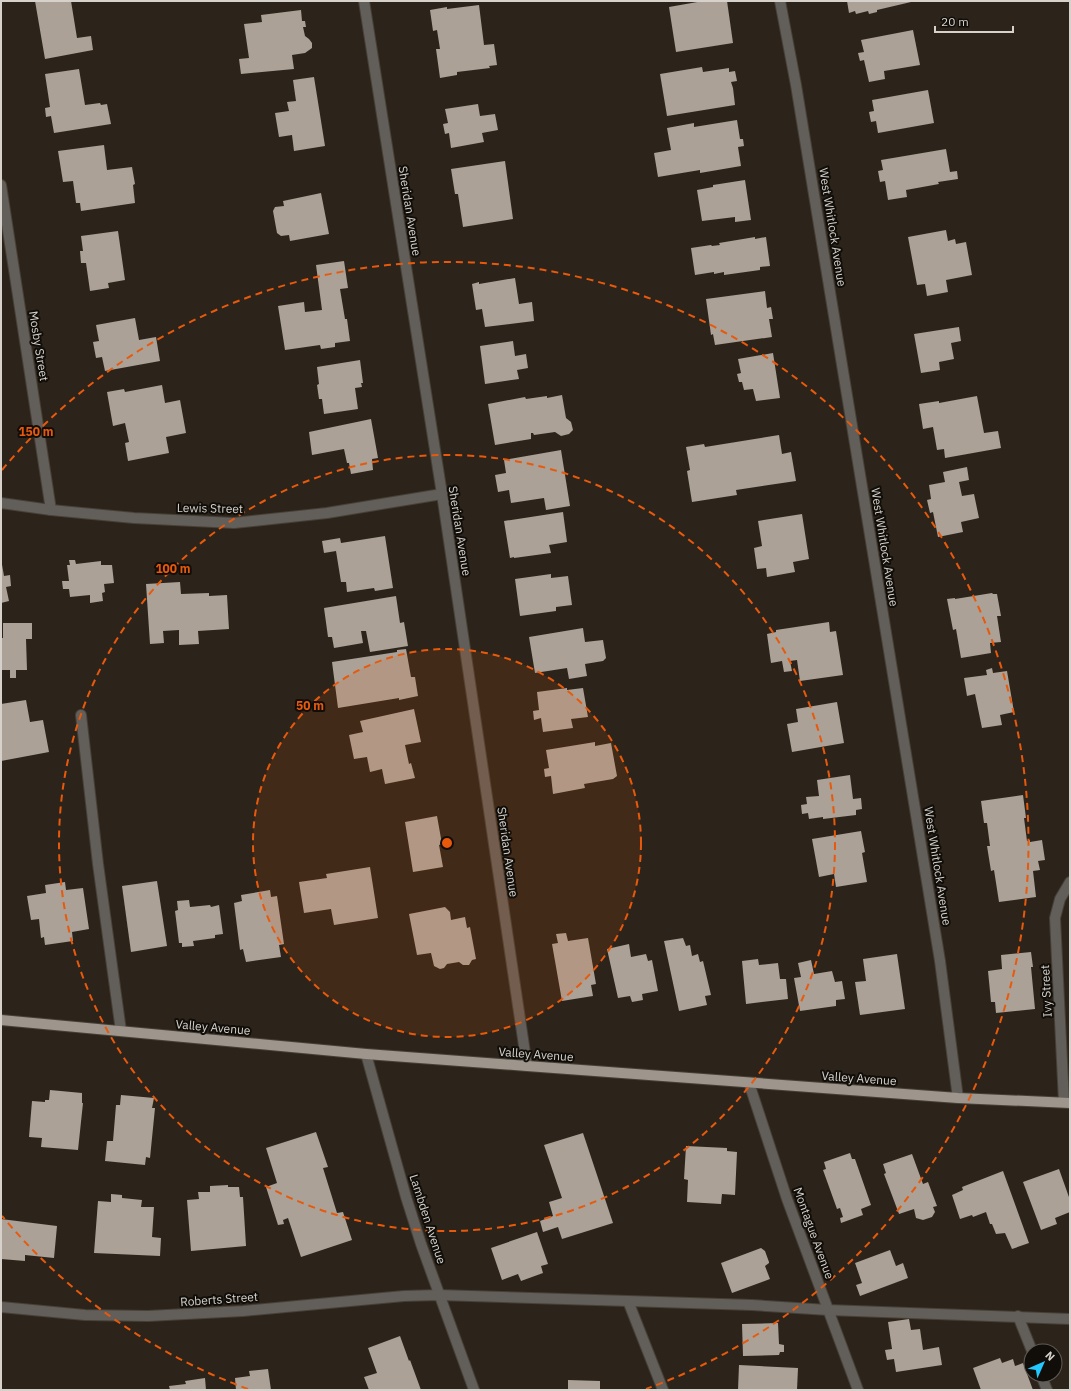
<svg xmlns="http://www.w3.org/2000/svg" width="1071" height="1391" font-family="'IBM Plex Sans',sans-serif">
<rect width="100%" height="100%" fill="#2c241b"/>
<g fill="#aba196">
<path d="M35,1h36l6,37 14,-2 2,14 -48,9z"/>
<path d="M703,1h24l6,42 -57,9 -7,-45z"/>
<path d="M847,1h64v1l-34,8v2l-8,2 -1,-3 -12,3 -1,-3 -6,2z"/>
<path d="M479,5l5,40 10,-1 3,21 -8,1 1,2 -33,4v3l-17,3 -4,-29h4l-3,-19 -4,1 -3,-21 17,-3v2z"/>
<path d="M301,10l1,11h3l1,6h-3l2,9 4,3 3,4v5l-7,5 -13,2 2,14 -53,5 -2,-15 10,-1 -5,-34 18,-2 -1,-7z"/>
<path d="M913,30l7,35 -36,6 1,8 -16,3 -5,-22 -4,1 -2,-8 6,-1 -3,-12z"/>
<path d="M702,67l1,5 26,-4v4l6,-1 2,10 -6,1 2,6 2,17 -68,11 -7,-42z"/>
<path d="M79,69l6,36 15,-2 1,2 6,-1 4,20 -57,9 -3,-17 -5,1 -1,-9 5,-1 -5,-33z"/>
<path d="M314,77l11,69 -31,5 -2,-16 -13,2 -4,-24 14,-2 -2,-9 9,-1 -3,-21z"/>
<path d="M928,90l6,33 -56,10 -2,-12 -5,1 -2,-10 5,-1 -2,-11z"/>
<path d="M478,104l2,12 15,-2 3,16 -16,3 2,9 -33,6 -2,-15 -4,1 -2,-10 5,-1 -3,-14z"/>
<path d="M737,120l3,19h3l1,7 -6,1 3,19 -41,7v-3l-42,7 -4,-24 17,-3 -4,-22 27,-5v4z"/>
<path d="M104,145l3,25 25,-3 3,17 -2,1 2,18 -54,8 -1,-8h-4l-3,-22 -10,1 -5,-31z"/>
<path d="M946,149l4,23 7,-1 1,8 -20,3 1,2 -33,6 1,7 -19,3 -3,-19 -5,1 -2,-11 5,-1 -2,-10z"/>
<path d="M505,161l8,58 -50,8 -5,-33h-3l-4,-25z"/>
<path d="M745,180l6,40 -16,2v-5l-33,4 -5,-31 16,-3v-2z"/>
<path d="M321,193l8,41 -39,7 -1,-6 -8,1 -4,-3 -4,-22 2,-4 9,-1 -1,-5z"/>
<path d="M946,230l2,11 7,-2 1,5 10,-2 6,33 -26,5 2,12 -21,4 -2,-12 -8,1 -9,-48z"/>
<path d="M118,231l7,49 -17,3 1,5 -19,3 -4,-28h-5l-1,-12h3l-2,-15z"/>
<path d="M755,237v2l11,-2 4,29 -10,1v3l-36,5v-3l-10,2v-2l-19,3 -4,-27 20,-3 1,1 8,-1 -1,-2z"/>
<path d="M344,261l4,27 -8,1 5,30h2l3,22 -15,2v4l-14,2 -1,-4 -35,5 -7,-44 26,-4 1,10 17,-2 -6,-45z"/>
<path d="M515,278l4,26 13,-2 2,19 -49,6 -3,-18 -6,1 -4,-26 7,-2v2z"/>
<path d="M765,291l2,17 4,-1 2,12h-4l3,18 -57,8 -2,-11 -2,1 -5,-36z"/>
<path d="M135,318l4,22 17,-3 4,24 -55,10 -3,-14 -6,1 -3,-16 6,-1 -3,-16z"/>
<path d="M959,327l2,14 -10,2 3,16 -15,3 1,8 -19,3 -7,-39z"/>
<path d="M513,341l2,15 11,-2 2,14 -11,2 2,9 -34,5 -5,-38z"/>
<path d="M773,353l7,45 -24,3 -3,-12 -9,1 -2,-8h-3l-2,-8 4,-1 -3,-14z"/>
<path d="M360,360l3,23h-2l1,4 -7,1 3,21 -34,5 -2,-15h-3l-2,-14 2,-1 -2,-17z"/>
<path d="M162,385l3,18 15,-3 6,33 -20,4 3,16 -41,8 -3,-18 4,-1 -4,-19 -12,3 -6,-34 17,-3 1,3z"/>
<path d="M562,395l4,23 5,4 2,8 -4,4 -8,2 -6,-4 -21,3 -1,-2h-2v6l-36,6 -7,-41 37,-7 1,2 21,-3v2z"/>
<path d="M977,396l7,37 14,-2 3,17 -56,10 -1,-9 -7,1 -4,-23 -10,2 -4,-25 20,-3v2z"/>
<path d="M371,419l7,39 -6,1 1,11 -22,4 -2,-11h-2l-3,-14 -32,6 -3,-23z"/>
<path d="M779,435l3,19 9,-2 5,29 -60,9 1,5 -45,7 -5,-31 3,-1 -4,-23 18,-3 1,3z"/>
<path d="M561,450l9,56 -24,4 -2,-12 -33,5 -2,-13 -11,2 -3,-17 11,-2 -2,-13z"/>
<path d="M967,467l2,13 -10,2 3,14 12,-2 5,24 -18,4 2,10 -25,5 -5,-25 -3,1 -3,-13 4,-1 -2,-14 16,-3 -2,-10z"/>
<path d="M563,512l4,30 -18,3 2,8 -37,5v-1l-4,1 -6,-37z"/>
<path d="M802,514l7,45 -16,3 2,10 -28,5 -1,-9 -9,1 -3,-21 8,-2 -4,-25z"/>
<path d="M385,536l8,52 -18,3 -1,-3 -27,4 -1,-10h-5l-5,-31 -12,2 -2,-12 18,-3 1,5z"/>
<path d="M1,559l3,17 6,-1 1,11 -5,1 3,14 -8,2z"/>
<path d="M69,560h6l1,4 25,-3v4h11l2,18 -10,1 1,8 -3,1 1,8 -13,2v-8l-20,2 -1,-8h-6l-1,-8h7l-2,-16h3z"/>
<path d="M551,574v4l17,-2 4,29 -16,2v4l-36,5 -5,-37z"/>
<path d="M180,582l1,12 28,-1v3l18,-1 2,34 -31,2 1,13 -20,1v-15l-16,1 1,12 -14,1 -4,-60z"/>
<path d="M992,593l1,1h4l4,22h-4l4,26 -11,1 1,10 -30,5 -5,-29 -3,1 -6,-31 8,-1v1z"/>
<path d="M396,596l4,27 4,-1 4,24 -38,6 -4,-21h-5l2,12 -29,5 -2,-11h-4l-4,-29z"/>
<path d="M829,622l1,10 6,-1 7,44 -43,6 -3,-21 -7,1 2,10 -8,1 -2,-11 -11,2 -4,-29 9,-2v-2z"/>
<path d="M3,623h29v16h-6l1,31h-11v8h-6v-8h-9v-32h2z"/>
<path d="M583,628l2,14 18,-2 3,18 -3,3 -18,3 2,12 -18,3 -2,-11 -32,5 -6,-36z"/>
<path d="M406,649l5,28h4l3,19 -19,4v-2l-61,10 -6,-46 65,-10v-2z"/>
<path d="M992,668l1,5 14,-2 7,41 -14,3 2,10 -20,3 -7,-34 -8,2 -3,-18 23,-3 -1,-5z"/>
<path d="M567,688v2l16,-2 5,29 -17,2 2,9 -30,4 -2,-14 -7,2 -1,-9 6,-1 -2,-18z"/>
<path d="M26,700l4,22 13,-2 6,32 -48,9v-57z"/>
<path d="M837,702l7,41 -52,9 -5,-28 11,-2 -2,-13z"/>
<path d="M414,709l7,33 -16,3 4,19 2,-1 4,15 -30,6 -3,-15 -12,3 -3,-15 -13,2 -5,-24 14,-3 -3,-11z"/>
<path d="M595,742v4l16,-3 6,33 -4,3 -29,5 1,4 -32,6 -2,-18 -6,1 -1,-8 5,-1 -3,-18z"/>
<path d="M850,775l3,24 8,-1 1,11 -6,1v5l-33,4v-2l-14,2 -1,-6 -6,1 -1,-9 6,-1 -1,-7 13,-1 -2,-16z"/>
<path d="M1023,795l3,23h-2l3,23 3,-1v2l12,-2 3,20 -7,1 2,9 -7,1 3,26 -37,5 -5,-32 -3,1 -4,-25h3l-3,-23h-3l-3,-22z"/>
<path d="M437,816l5,28 -3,1 4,22 -30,5 -8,-50z"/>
<path d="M861,831l4,21 -3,1 5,29 -31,5 -2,-13 -15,3 -7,-38z"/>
<path d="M370,867l8,51 -44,7 -3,-16 -27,4 -5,-31 28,-4 -1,-4z"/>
<path d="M157,881l10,65 -36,6 -9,-66z"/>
<path d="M65,882l1,8 17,-2 6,41 -17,3 1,9 -28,4 -1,-8 -3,1 -2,-19 -8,1 -4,-24 19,-3 -1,-8z"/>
<path d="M270,890l1,7 6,-1 7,48 -5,1 2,12 -35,5 -3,-13 -3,1 -6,-47 8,-2 -1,-6z"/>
<path d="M189,900l1,7 20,-2 1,2 8,-2 4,29 -8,1v3l-22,3 1,5 -12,1v-4h-3l-4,-32 3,-1 -1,-9z"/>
<path d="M445,907l5,5 1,8 14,-3 2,11 3,-1 6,32 -4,1 -3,5h-6l-4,-3 -12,2 -3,4 -4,1 -6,-3 -3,-13 -14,2 -8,-41z"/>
<path d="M566,933l2,8 20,-3 8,46 -5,1 2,11 -31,5 -10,-57 6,-1 -2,-9z"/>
<path d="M683,938l3,8 4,-1 2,11 6,-2 2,8 3,-1 8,34 -6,1 2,9 -28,6 -15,-70z"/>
<path d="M629,944l2,13 15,-3 2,7 4,-1 6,31 -16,3 1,6 -11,2 -2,-6 -12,2 -11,-49z"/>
<path d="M1031,952l2,15h-2l4,42 -39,4 -1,-11h-4l-3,-31 14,-2 -1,-14z"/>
<path d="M897,954l8,55 -45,6 -5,-33 11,-1 -3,-22z"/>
<path d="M758,959l1,6 19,-2 2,16h6l2,20 -42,5 -4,-43z"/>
<path d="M811,960l3,14 18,-3 3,11 7,-1 3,18 -9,1v6l-36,5 -6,-33 7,-1 -3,-14z"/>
<path d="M50,1090l32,3v10h1l-5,47 -37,-3 1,-9 -13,-1 3,-36 13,1v-2h4z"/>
<path d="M121,1095l33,3 -2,10h3l-5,50 -4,-1 -1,8 -40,-4 2,-20h6l3,-36h4z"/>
<path d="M316,1132l12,35 -5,1 14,45 6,-1 9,28 -51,17 -13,-39 -5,2 1,4 -6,1 -12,-38 11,-4 -11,-35z"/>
<path d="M583,1133l30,90 -51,16 -4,-12 -15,5 -3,-11 13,-5 -4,-14 13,-4 -18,-53z"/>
<path d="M686,1146l41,2v3l10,1 -2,43 -13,-1 -1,10 -34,-2 1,-22 -4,-1z"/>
<path d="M850,1153l2,6h3l16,46 -10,4 2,6 -22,8 -1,-5 3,-1 -3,-9 -3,1 -14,-39 3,-1 -2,-7z"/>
<path d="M912,1154l11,30 5,-2 9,24 -4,1 2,5 -3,5 -9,3 -7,-2 -2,-9 -15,5 -15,-40 2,-1 -3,-9z"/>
<path d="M1059,1169l11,31v12l-15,6 2,6 -16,6 -18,-48z"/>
<path d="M1003,1171l26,72 -17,6 -7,-16 -9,1 -4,-10h-2l-4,-12 -13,5 -1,-2 -12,4 -8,-24 11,-5 -1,-3z"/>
<path d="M228,1185v2h11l1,10h3l3,49 -55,5 -4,-51 12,-1 -1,-7h12v-6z"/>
<path d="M111,1194l11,1v3l20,2 -1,7h13l-2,30 9,1 -1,18 -66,-3 4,-52 13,1z"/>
<path d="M1,1219l56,7 -3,32 -29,-3v6l-24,-2z"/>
<path d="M537,1232l11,32 -7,2 2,7 -22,8 -3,-7 -16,6 -11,-32z"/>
<path d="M761,1248l4,3 4,11v1l-4,3 5,13 -38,14 -11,-30z"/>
<path d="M890,1250l6,16 7,-3 5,15 -48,18 -4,-11 6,-2 -7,-20z"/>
<path d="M909,1319l2,11 9,-1 3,21 16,-3 3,18 -46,7 -2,-13 -7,1 -2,-10 7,-1 -4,-27z"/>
<path d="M778,1323l1,21 5,1v7h-4l-1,3 -36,1 -1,-32z"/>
<path d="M400,1336l9,25 1,-1 11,30h-52l-5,-13 13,-4 -9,-25z"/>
<path d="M1000,1358l2,5 11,-4 2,7 8,-3 10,27h-52l-8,-22z"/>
<path d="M739,1365l59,3 -1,22h-59z"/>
<path d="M268,1369l3,21h-35l-1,-12 15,-2 -1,-5z"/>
<path d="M205,1378l1,12h-36l-1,-4 17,-2 -1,-3z"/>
<path d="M568,1380l32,1v9h-32z"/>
</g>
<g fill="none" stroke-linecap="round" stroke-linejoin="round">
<g stroke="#474037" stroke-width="12">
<g id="minor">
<path d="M364,1l78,493 85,572"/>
<path d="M780,1l16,84 144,876 18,137"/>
<path d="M1,185l50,325"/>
<path d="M1,503l50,7 83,8 100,5 93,-10 115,-19"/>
<path d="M81,715l17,149 23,167"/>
<path d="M366,1054l40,143 15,47 53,146"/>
<path d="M749,1083l38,116 71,191"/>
<path d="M1064,1102l-9,-184 5,-19 10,-17"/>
<path d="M628,1301l35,89"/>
<path d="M1,1307l84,8 63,1 95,-5 161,-15 35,-1 189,6 124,4 76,5 242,9"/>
<path d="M1018,1316l14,35"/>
<path d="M1041,1375l6,15"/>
</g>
</g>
<g stroke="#474037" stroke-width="12">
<path id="major" d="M1,1020l365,34 161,12 431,32 112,5"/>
</g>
<use href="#minor" stroke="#625e59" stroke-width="10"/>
<use href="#major" stroke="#9e968d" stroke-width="10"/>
</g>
<circle cx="447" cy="843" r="194" fill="#e8590c" fill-opacity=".12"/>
<g fill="none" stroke="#e8590c" stroke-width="2" stroke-dasharray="7 5">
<circle cx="447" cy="843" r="194"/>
<circle cx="447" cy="843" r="388"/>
<path d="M248 1389A581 581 0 0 1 2 1216M2 470A581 581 0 1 1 646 1389"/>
</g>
<g text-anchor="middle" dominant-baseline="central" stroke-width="4" stroke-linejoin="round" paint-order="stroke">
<g font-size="12" fill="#d6d1cb" stroke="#110e0a">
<text transform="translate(410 211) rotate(81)">Sheridan Avenue</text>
<text transform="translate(833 227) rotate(81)">West Whitlock Avenue</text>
<text transform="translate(39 346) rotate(81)">Mosby Street</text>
<text transform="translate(210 508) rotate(1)">Lewis Street</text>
<text transform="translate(460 531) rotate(81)">Sheridan Avenue</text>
<text transform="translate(885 547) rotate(81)">West Whitlock Avenue</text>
<text transform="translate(508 852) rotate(82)">Sheridan Avenue</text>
<text transform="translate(938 866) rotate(81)">West Whitlock Avenue</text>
<text transform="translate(1046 991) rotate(-93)">Ivy Street</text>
<text transform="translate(213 1027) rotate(5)">Valley Avenue</text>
<text transform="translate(536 1054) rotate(4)">Valley Avenue</text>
<text transform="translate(859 1078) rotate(4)">Valley Avenue</text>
<text transform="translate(428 1219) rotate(72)">Lambden Avenue</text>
<text transform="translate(814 1233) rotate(70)">Montague Avenue</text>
<text transform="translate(219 1299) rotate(-4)">Roberts Street</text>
</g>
</g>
<circle cx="447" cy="843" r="6" fill="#e8590c" stroke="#110e0a" stroke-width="2"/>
<g font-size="12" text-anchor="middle" font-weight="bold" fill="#e8590c" stroke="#110e0a" stroke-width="4" stroke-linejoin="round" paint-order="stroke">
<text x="36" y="436">150 m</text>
<text x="173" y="573">100 m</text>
<text x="310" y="710">50 m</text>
</g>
<rect width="1071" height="1391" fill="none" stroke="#d6d1cb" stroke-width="4"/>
<g transform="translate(1043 1363) rotate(45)"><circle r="19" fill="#110e0a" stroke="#605c57"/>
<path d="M0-3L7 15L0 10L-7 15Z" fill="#23c9fe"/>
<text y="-6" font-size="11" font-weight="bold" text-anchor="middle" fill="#d6d1cb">N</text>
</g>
<path d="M935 26v6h78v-6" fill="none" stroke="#d6d1cb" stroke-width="2"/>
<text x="941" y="26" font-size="12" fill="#d6d1cb" stroke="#110e0a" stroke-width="3" paint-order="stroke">20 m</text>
</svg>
